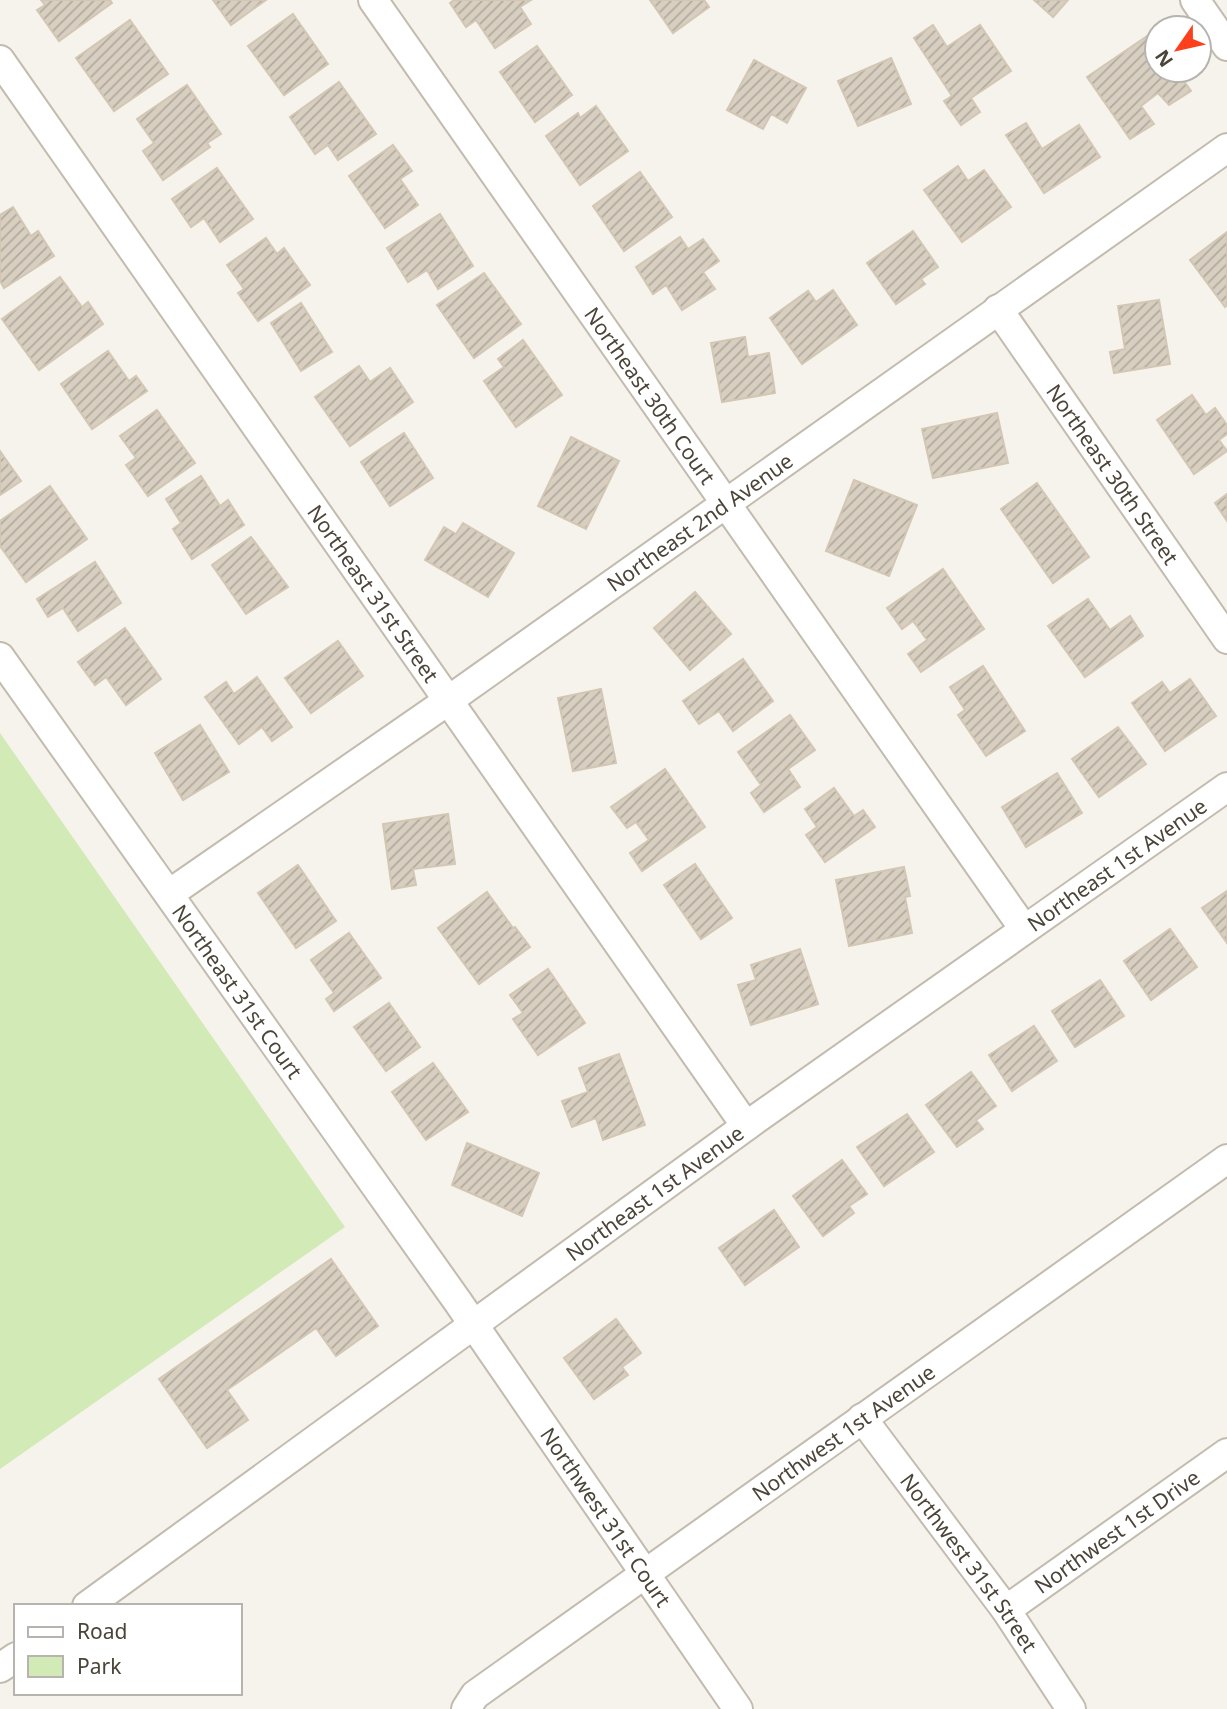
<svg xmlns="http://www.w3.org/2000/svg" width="1227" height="1709" font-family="'Noto Sans',sans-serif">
<defs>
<pattern id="building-hatch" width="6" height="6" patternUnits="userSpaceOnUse" patternTransform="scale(1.75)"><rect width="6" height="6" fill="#d8cfc1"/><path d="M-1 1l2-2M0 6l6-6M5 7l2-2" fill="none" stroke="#b1aa9e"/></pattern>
</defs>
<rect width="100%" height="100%" fill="#f6f3ec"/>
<path fill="#d2eab5" d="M0,733l345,494 -345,242z"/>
<g fill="url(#building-hatch)" stroke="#d3c7b4" stroke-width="2">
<path d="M41,0h69l2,3 -53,38 -22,-31 8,-5z"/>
<path d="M213,0h53l-35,25z"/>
<path d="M454,0h77l-11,7 11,17 -36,24 -19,-28 -10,7 -16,-24z"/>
<path d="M650,0h54l5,7 -36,26z"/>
<path d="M1034,0h34l-15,17z"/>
<path d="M293,14l35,50 -44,31 -36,-49z"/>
<path d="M130,20l38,54 -54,37 -38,-53z"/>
<path d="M933,25l14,22 33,-22 31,46 -40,27 9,14 -19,13 -17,-24 8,-5 -38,-58z"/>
<path d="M1150,34l7,9v27h19l15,21 -22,14 -11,-12 -17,13 13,18 -24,15 -43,-62z"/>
<path d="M537,46l35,49 -37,27 -35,-50z"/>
<path d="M891,58l20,46 -53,22 -20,-45z"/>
<path d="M754,60l52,28 -19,35 -16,-9 -8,15 -36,-19z"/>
<path d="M339,82l37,52 -38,26 -10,-15 -13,9 -25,-37z"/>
<path d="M187,85l34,49 -14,9 3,4 -47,33 -20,-29 11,-8 -17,-24z"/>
<path d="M596,106l32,45 -48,34 -34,-49 32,-23 2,5z"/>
<path d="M1026,123l16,26 37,-24 21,32 -56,36 -38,-58z"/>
<path d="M393,145l19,26 -12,8 18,26 -33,23 -36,-52z"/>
<path d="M958,166l10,15 16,-11 27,37 -49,35 -38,-52z"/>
<path d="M217,168l36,51 -33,23 -16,-24 -13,9 -19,-28z"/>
<path d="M640,172l32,45 -48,34 -31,-45z"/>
<path d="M13,207l18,29 7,-5 16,25 -50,32 -4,-7v-66z"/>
<path d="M440,214l33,52 -35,23 -11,-19 -19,12 -21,-34z"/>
<path d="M913,231l25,36 -17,12 4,5 -29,20 -29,-41z"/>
<path d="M1227,232v73l-2,2 -35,-47z"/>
<path d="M680,237l8,12 15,-10 16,22 -16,11 12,17 -33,21 -16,-25 -13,9 -17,-27z"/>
<path d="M266,238l11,16 7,-6 26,37 -52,36 -20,-28 6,-4 -17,-24z"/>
<path d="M484,273l37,51 -47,34 -37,-53z"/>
<path d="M60,277l22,30 6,-5 15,22 -64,46 -37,-51z"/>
<path d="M833,290l24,35 -55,39 -32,-46 38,-27 8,11z"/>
<path d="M1159,300l11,64 -56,9 -4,-21 15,-3 -7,-43z"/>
<path d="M301,303l31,49 -31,19 -30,-48z"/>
<path d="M745,337l3,20 21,-4 6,40 -53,9 -11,-59z"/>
<path d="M523,340l39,55 -46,32 -32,-46 20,-14 -6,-8z"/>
<path d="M108,351l21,30 7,-5 11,15 -55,38 -31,-45z"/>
<path d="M359,366l11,16 20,-14 23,34 -63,44 -35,-49z"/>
<path d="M1192,395l14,20 9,-7 12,17v9l-8,6 8,11 -33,23 -37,-54z"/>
<path d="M157,410l38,53 -47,33 -22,-31 10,-7 -16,-22z"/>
<path d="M997,413l11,50 -75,15 -11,-49z"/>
<path d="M404,433l29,45 -43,28 -29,-44z"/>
<path d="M571,437l48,24 -33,68 -48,-23z"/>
<path d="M0,451l21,30 -21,14z"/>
<path d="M201,476l19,30 8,-6 16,25 -52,34 -19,-30 8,-6 -15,-24z"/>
<path d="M854,480l63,25 -28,71 -63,-25z"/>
<path d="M1037,483l52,74 -36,26 -52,-74z"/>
<path d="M50,486l37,53 -61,43 -26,-36v-25z"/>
<path d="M1227,494v27l-12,-18z"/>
<path d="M463,523l51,30 -26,44 -63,-37 19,-33 12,7z"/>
<path d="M251,537l37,50 -42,27 -34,-49z"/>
<path d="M95,562l26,41 -43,28 -15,-23 -15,9 -11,-18z"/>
<path d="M943,569l41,60 -63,43 -13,-18 19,-14 -14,-19 -11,8 -15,-21z"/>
<path d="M695,592l36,42 -41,36 -36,-42z"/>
<path d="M1088,599l22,31 20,-14 13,20 -58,41 -37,-51z"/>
<path d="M125,628l36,51 -35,26 -20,-28 -11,8 -17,-23z"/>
<path d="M338,641l25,35 -52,37 -26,-35z"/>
<path d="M743,659l30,42 -40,30 -14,-20 -20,13 -16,-23z"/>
<path d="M983,666l42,65 -39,25 -28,-41 7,-5 -15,-23z"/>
<path d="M257,677l35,50 -20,14 -10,-14 -23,17 -34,-47 21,-15 8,12z"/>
<path d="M1190,679l26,37 -51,35 -33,-48 30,-21 8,11z"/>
<path d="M601,689l15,74 -43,8 -15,-73z"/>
<path d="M790,715l25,35 -27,19 12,18 -36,25 -13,-19 10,-8 -23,-33z"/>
<path d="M200,725l29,47 -46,28 -28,-47z"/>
<path d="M1118,727l28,37 -47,33 -27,-38z"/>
<path d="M665,769l40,58 -63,44 -12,-18 19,-13 -13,-18 -9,6 -16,-21z"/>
<path d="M1057,773l25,40 -56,34 -24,-40z"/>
<path d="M834,788l20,28 9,-6 12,17 -50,35 -19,-27 11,-8 -12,-18z"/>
<path d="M448,814l7,50 -42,5 3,16 -24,4 -9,-65z"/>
<path d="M695,864l37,54 -31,21 -37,-54z"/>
<path d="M298,865l38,56 -40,27 -38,-55z"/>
<path d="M904,867l6,29 -5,1 7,36 -63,13 -13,-66z"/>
<path d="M1227,891v52l-25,-35z"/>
<path d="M487,892l26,36 2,-1 15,20 -51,37 -41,-56z"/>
<path d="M1170,929l27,38 -46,33 -27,-39z"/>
<path d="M349,933l32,45 -47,33 -8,-12 8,-6 -23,-33z"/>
<path d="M800,949l18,55 -67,21 -13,-40 18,-5 -5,-15z"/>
<path d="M548,969l37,54 -47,32 -25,-36 10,-6 -13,-18z"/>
<path d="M1100,980l24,36 -49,31 -23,-36z"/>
<path d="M389,1003l31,44 -34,24 -32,-44z"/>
<path d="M1034,1026l23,35 -45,30 -23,-36z"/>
<path d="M619,1054l26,71 -42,15 -7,-22 -24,9 -10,-26 26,-9 -9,-24z"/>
<path d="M433,1063l35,49 -42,28 -34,-48z"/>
<path d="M971,1072l25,34 -20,14 7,9 -26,18 -31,-42z"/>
<path d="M907,1114l27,38 -50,34 -27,-39z"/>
<path d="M467,1143l72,30 -17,43 -70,-31z"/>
<path d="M842,1160l25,34 -18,12 5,7 -31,23 -30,-40z"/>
<path d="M774,1210l25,37 -54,38 -26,-37z"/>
<path d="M331,1259l47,67 -42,30 -20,-28 -89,62 21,30 -41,28 -48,-69z"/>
<path d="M616,1319l25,34 -19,14 6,8 -34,24 -30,-41z"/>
</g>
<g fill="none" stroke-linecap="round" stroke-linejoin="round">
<g stroke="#c2bbae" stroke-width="32">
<g id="street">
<path id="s1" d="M373,0l651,929"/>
<path d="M1195,0l32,46"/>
<path id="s2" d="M0,60l746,1066"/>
<path id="s3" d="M998,309l229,330"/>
<path id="s4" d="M0,657l458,645 280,407"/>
<path id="s5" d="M169,894l280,-194 778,-552"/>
<path id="s6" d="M862,1418l144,192 65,99"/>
<path id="s7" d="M87,1606l669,-487 471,-332"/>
<path id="s8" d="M1006,1610l221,-157"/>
<path d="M0,1668l16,-11"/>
<path id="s9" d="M466,1709l9,-14 752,-536"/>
</g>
</g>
<use href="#street" stroke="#fff" stroke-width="28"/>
</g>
<g text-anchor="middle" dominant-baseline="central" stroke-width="7" stroke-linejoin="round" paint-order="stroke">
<g font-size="21" fill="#4b4439" stroke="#fff">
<text stroke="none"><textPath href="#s1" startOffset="483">Northeast 30th Court</textPath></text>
<text stroke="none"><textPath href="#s3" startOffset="201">Northeast 30th Street</textPath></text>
<text stroke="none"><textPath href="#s5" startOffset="648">Northeast 2nd Avenue</textPath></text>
<text stroke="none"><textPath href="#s2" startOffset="651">Northeast 31st Street</textPath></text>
<text stroke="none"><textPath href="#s7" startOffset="1269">Northeast 1st Avenue</textPath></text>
<text stroke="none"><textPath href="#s4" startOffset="410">Northeast 31st Court</textPath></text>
<text stroke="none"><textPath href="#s7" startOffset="702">Northeast 1st Avenue</textPath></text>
<text stroke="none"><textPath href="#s9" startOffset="469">Northwest 1st Avenue</textPath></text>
<text stroke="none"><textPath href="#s4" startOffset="1052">Northwest 31st Court</textPath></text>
<text stroke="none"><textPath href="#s8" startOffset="136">Northwest 1st Drive</textPath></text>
<text stroke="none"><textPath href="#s6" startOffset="180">Northwest 31st Street</textPath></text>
</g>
</g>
<rect x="14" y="1604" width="228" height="91" fill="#ffffff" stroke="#b7b4b0" stroke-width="2"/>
<rect x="28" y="1627" width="35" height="10" fill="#ffffff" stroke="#b7b4b0" stroke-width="2"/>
<text x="77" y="1639" font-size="21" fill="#4b4439">Road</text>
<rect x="28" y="1656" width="35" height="21" fill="#d2eab5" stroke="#b7b4b0" stroke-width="2"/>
<text x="77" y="1674" font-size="21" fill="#4b4439">Park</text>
<g transform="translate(1178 49) rotate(236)"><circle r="33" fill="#ffffff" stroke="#b7b4b0" stroke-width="2"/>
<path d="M0-5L12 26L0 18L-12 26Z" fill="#fc3f1d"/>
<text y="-10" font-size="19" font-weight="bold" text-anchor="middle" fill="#4b4439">N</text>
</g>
</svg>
